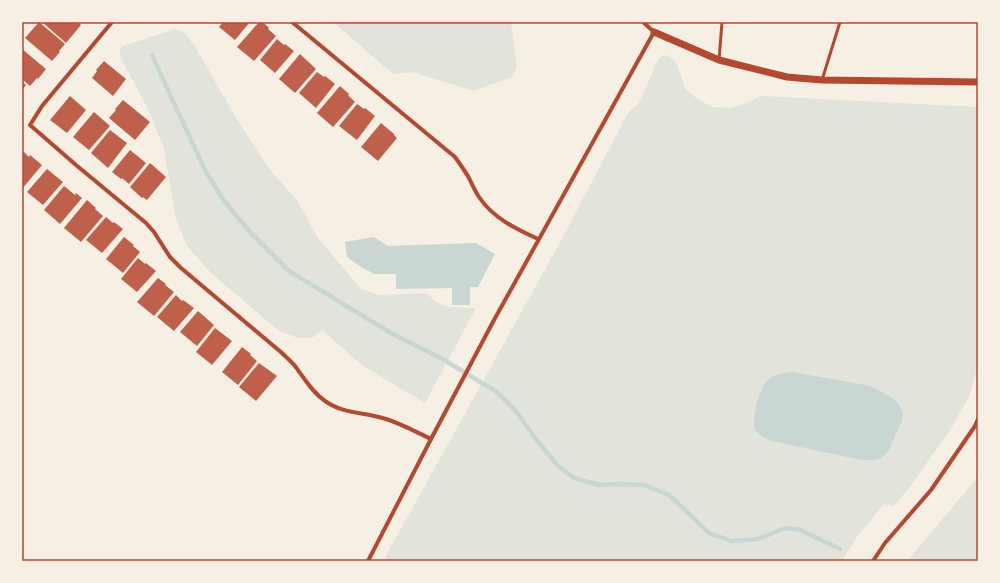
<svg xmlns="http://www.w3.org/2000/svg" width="1000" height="583" font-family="Signika,sans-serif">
<rect width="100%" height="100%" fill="#f6efe4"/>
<g fill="#e2e4dc">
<path d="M333,22h178l6,45 -5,10 -38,14 -62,-19 -19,2z"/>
<path d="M175,29l10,4 11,15 39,68 34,53 28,31 21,38 43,51 18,6 48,-2 9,9 11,5 29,1 -51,95 -62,-37 -41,-36 -10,8h-14l-19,-7 -68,-58 -24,-27 -11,-26 -12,-71 -16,-40 -28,-52v-7l3,-4z"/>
<path d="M666,55l9,6 3,6 7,21 11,10 16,9 19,1 16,-5 13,-7 218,11v258l-9,32 -17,30 -37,53 -21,26 -10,-2 -28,34 -14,23h-459l175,-315 70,-133 11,-10 19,-43 4,-4z"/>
<path d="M978,477v84h-71z"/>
</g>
<g fill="#c9d6d2">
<path d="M374,237l14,9 88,-3 19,11 -17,33h-8v18h-18v-17l-56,1v-15h-22l-13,-7 -14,-10 -2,-15z"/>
<path d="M793,372l78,14 18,10 9,7 5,10 -1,8 -13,29 -7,8 -8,2h-13l-89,-19c-6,-3 -15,-6 -17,-12 -4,-10 5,-44 14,-50 7,-6 15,-6 24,-7z"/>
</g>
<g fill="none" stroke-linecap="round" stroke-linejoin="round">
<path stroke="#c9d6d2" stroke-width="4.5" d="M152,55l32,70 22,47 18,29 26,31 39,39 102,62 48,24 58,35 18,18 23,32 20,24 16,12 25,7 21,-1 24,1 25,10 40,38 22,8 27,-2 27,-11 16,2 39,19"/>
</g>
<g fill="#bf614a">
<path d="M39,22l26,22 -6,7 1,1 -8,9 -27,-23z"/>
<path d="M42,22h35l4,3 -15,18z"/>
<path d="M223,22h27l-15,18 -16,-13z"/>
<path d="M259,22h4l6,6 -1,1 8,7 -22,25 -17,-14z"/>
<path d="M277,39l7,6 1,-1 9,7 -19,22 -15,-13z"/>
<path d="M22,49l24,20 -8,10 -1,-1 -7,8 -8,-7z"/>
<path d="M300,54l16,15 -21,24 -16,-14z"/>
<path d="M104,61l22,18 -13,17 -21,-18 5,-7 -1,-1z"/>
<path d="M317,72l7,5 1,-1 10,8 -19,24 -17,-15z"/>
<path d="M22,82l4,3 -4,5z"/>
<path d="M340,86l9,8 -1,1 7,7 -22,25 -16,-14z"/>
<path d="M70,96l16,14 -19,23 -17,-13z"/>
<path d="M123,100l27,22 -15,18 -26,-22 7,-8 -1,-1z"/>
<path d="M357,104l7,5 1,-1 10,8 -18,24 -18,-14z"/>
<path d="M94,112l16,14 -21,24 -16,-13z"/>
<path d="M381,123l13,11v1l3,3 -19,23 -17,-14z"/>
<path d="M110,130l17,13 -19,25 -17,-15z"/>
<path d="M130,150l16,13 -17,21 -7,-6 -1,1 -9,-7z"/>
<path d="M24,152l5,5 1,-2 12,10 -20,24v-34z"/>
<path d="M150,163l16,14 -19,23 -4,-3 -1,1 -12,-11z"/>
<path d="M47,169l16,13 -20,23 -16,-13z"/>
<path d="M64,186l11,9 1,-2 6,5 -22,26 -16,-14z"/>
<path d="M87,200l9,8 -1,1 8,7 -22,26 -17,-14z"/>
<path d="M106,217l7,6 1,-1 9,7 -21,24 -16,-13z"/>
<path d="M124,237l10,8 -1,1 7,6 -17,21 -17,-14z"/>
<path d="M138,258l7,6 1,-1 10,8 -19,21 -16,-13z"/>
<path d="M158,278l8,6 -1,1 9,7 -20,24 -17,-14z"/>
<path d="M176,295l6,6 1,-1 11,8 -20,23 -17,-14z"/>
<path d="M198,311l16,14 -17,21 -17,-14z"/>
<path d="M215,328l17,13 -20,24 -16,-13z"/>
<path d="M242,347l9,7 -1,1 7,6 -19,24 -16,-13z"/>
<path d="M259,363l18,13 -21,25 -17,-14z"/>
</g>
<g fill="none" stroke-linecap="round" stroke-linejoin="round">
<g stroke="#b5482f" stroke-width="3">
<path d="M719,60l3,-38"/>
<path d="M822,80l18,-58"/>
</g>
<g stroke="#b5482f" stroke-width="4">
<path d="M112,22l-70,84 -12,19 46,40 70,58 8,9 16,25 11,11 101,85c4,4 9,8 13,13 9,12 17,26 30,35 18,13 40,11 61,18 16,5 30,13 45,20"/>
<path d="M292,22l163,135c5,7 10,14 14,21 3,6 6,13 10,19 14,21 37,32 59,42"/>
<path d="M368,561l63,-122 63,-119 160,-288 -11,-10"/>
<path d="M873,561l12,-18 46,-53 44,-64 3,-7"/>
</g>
<path stroke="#b5482f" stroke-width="7" d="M654,32l65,28 68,17 35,3 156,2"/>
</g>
<rect width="1000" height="583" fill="none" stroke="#f6efe4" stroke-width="46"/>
<rect x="23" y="23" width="954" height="537" fill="none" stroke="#b5482f" stroke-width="1.5"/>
</svg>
